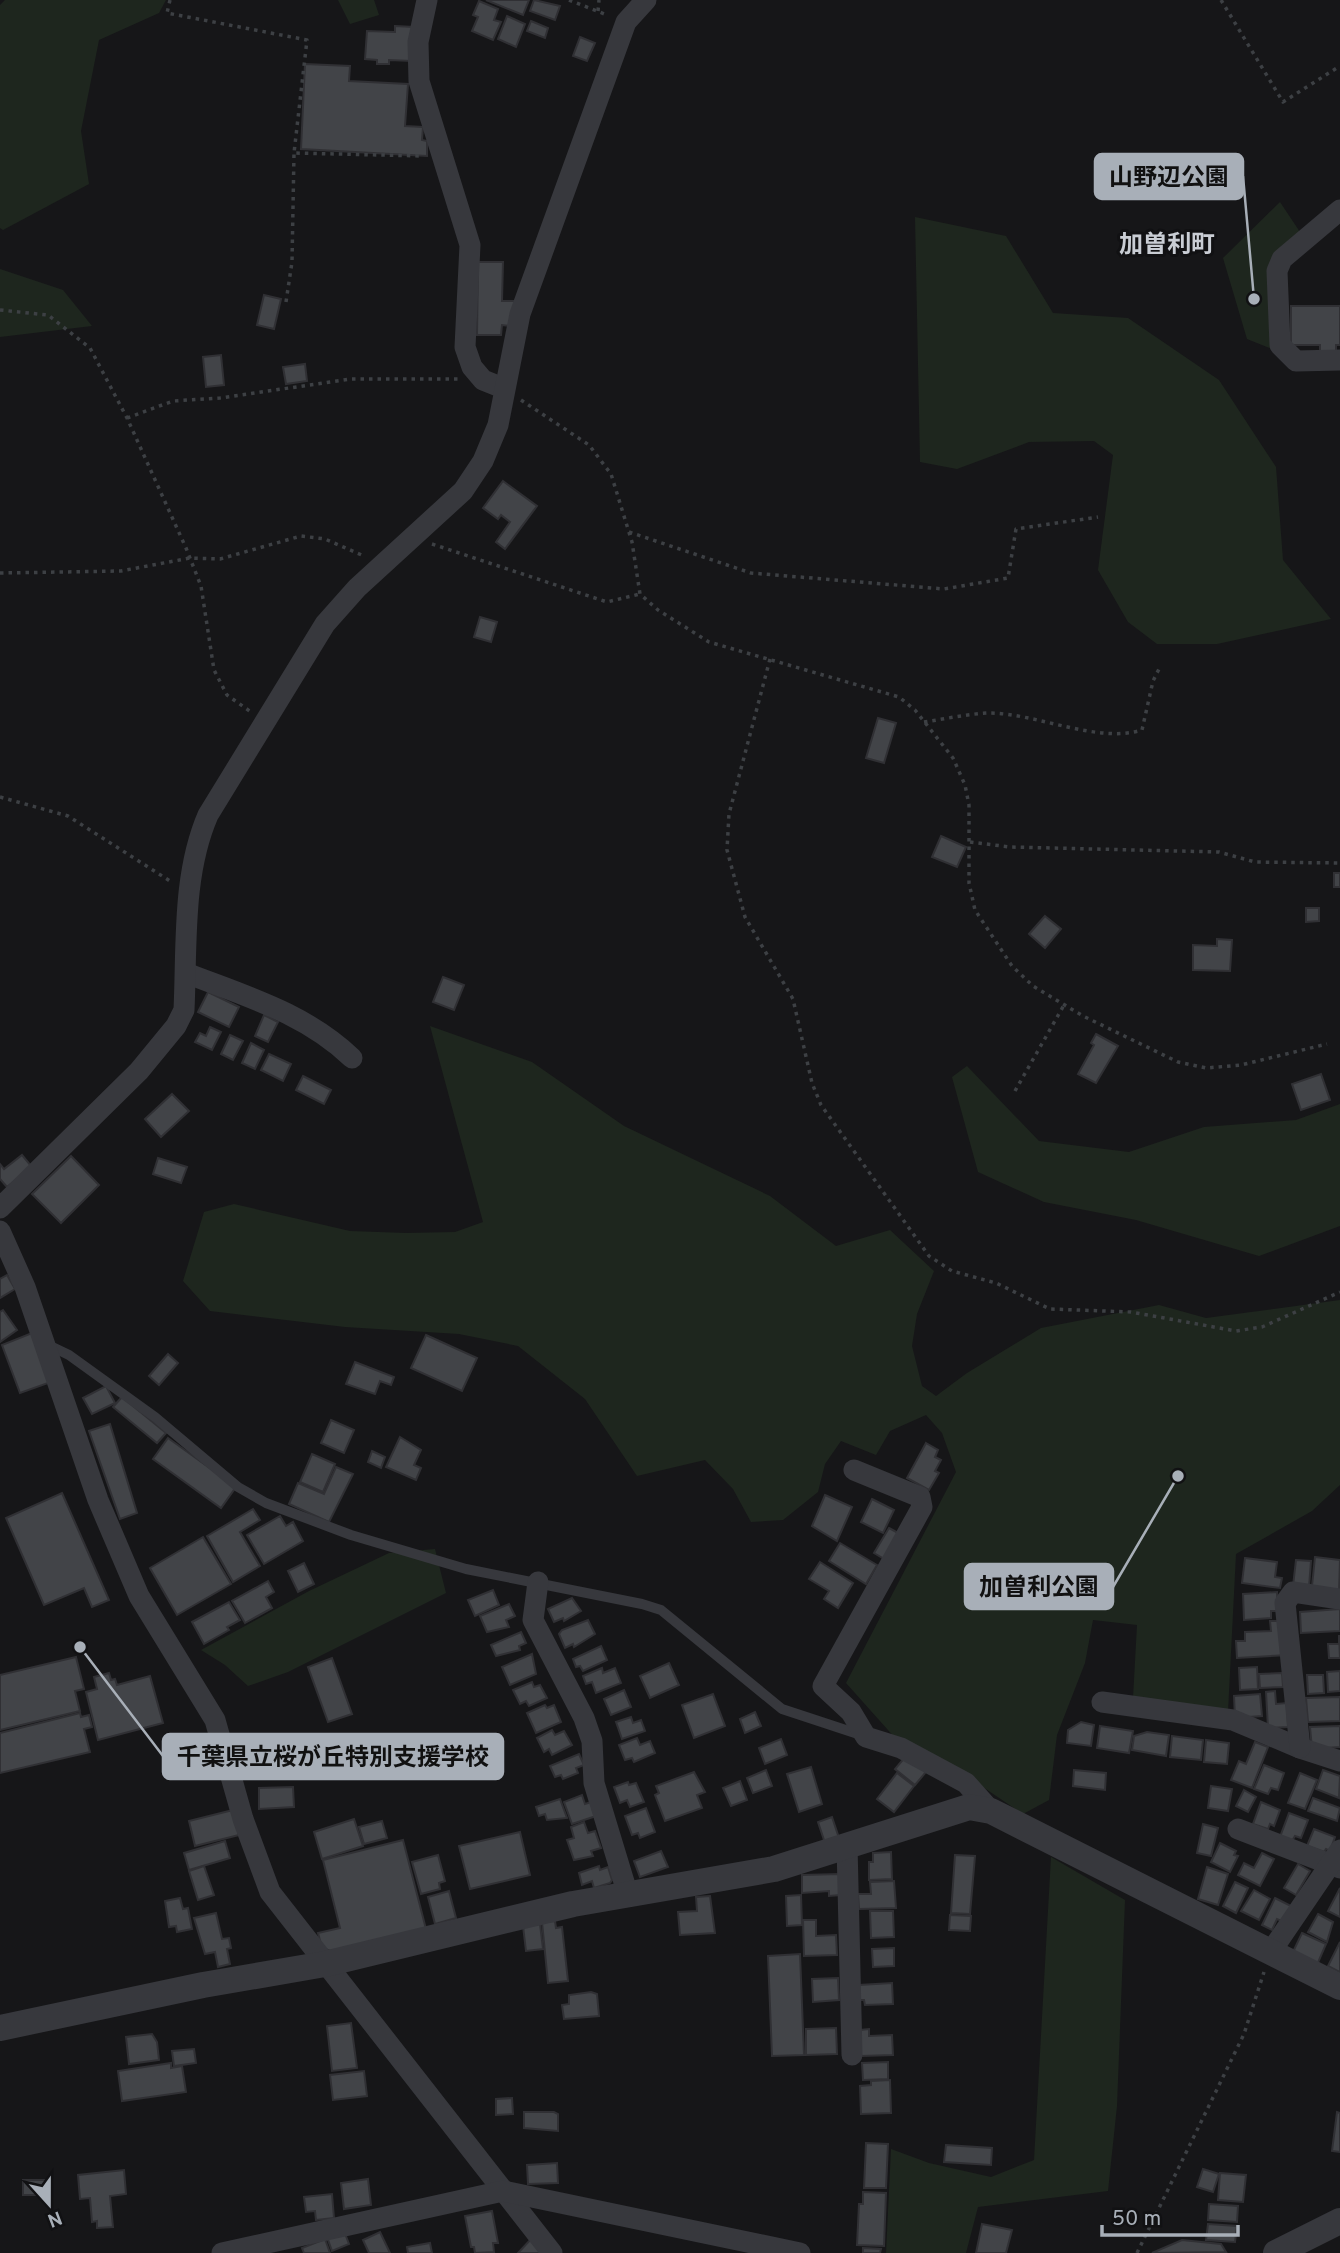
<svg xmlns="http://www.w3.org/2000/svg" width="1340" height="2253" font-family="Overpass,'Noto Sans JP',sans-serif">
<rect width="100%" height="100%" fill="#161618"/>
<g fill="#1e261e">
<path d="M5,0h161l-7,13 -60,27 -18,91 8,53 -86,46 -3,-2v-223z"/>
<path d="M338,0h36l5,15 -29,9z"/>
<path d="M1280,202l20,30 -28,26v91l-25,-10 -24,-81z"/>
<path d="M915,217l91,19 47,77 75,5 91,62 57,87 7,93 48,59 -114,25h-60l-29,-22 -30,-52 15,-115 -19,-14 -65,1 -72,27 -37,-7z"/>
<path d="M0,269l63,21 29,36 -92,11z"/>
<path d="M430,1026l102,36 92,64 146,70 66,50 54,-16 44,41 -17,43 -5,32 10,40 14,10 31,-23 74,-45 118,-23 47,13 134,-18v185l-28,26 -76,43 -8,158 -95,-14 4,-73 -44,-5 -8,43 -28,72 -8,65 -26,14 -49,-33 -78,-42 -50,-56 110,-211 -14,-39 -16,-18 -36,16 -14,24 -35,-14 -16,23 -7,28 -35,28 -32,2 -18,-33 -28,-29 -68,16 -52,-77 -67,-53 -59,-12 -114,-7 -135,-16 -27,-30 21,-69 30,-8 116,27 56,2 49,-1 28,-10z"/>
<path d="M967,1066l72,75 90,11 75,-25 92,-7 44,-16v122l-81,30 -123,-36 -92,-18 -66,-30 -26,-95z"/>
<path d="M435,1549l11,44 -158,79 -40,14 -23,-21 -24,-15 108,-59 80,-38z"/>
<path d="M1051,1857l74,43 -8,206 -9,85 -130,16 -12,46h-80l5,-104 38,14 62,14 43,-17z"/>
</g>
<g fill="#424448" stroke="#303034" stroke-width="2">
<path d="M486,0h43l-6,15z"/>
<path d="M534,0l26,6 -5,14 -25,-9z"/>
<path d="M479,1l19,8 -4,11 7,2 -8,18 -21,-9 6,-14 -5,-2z"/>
<path d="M507,16l18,8 -9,23 -18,-8z"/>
<path d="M531,21l17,7 -3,10 -18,-7z"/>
<path d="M395,26l19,1 -2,34 -23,-1v4h-12v-4l-12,-1 2,-28 28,1z"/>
<path d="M580,37l15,6 -8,18 -14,-5z"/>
<path d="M305,64l45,2 -1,15 59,3 -3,42 18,1 -1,13 5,1v15l-126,-7z"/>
<path d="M478,262h25l-1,39h15l-6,25 -9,-1 -1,10h-24z"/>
<path d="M264,295l17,4 -7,30 -17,-4z"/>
<path d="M1291,306h49v39h-4v9h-16v-9h-29z"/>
<path d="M221,355l3,30 -18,2 -3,-30z"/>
<path d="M305,364l2,17 -21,3 -3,-17z"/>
<path d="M503,481l34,25 -32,43 -9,-7 14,-20 -9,-7 -3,4 -15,-11z"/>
<path d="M480,617l17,5 -6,20 -17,-5z"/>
<path d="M878,718l18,5 -12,40 -18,-5z"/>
<path d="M941,836l25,11 -9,20 -25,-10z"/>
<rect x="1334" y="873" width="6" height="14"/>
<path d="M1306,908h13v13l-13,1z"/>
<path d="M1045,916l16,13 -16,19 -16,-14z"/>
<path d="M1217,939l15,1 -2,31 -37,-1v-25l24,1z"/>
<path d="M443,977l21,8 -10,25 -21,-8z"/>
<path d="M208,992l31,15 -10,20 -31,-15z"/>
<path d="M264,1015l14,7 -10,20 -13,-6z"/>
<path d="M210,1027l11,5 -9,18 -17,-8 5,-9 6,3z"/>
<path d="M1096,1034l22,12 -22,37 -18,-9 16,-29 -3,-2z"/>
<path d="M230,1035l13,6 -10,19 -12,-6z"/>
<path d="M251,1043l13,7 -9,19 -13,-6z"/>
<path d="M269,1054l22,10 -8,17 -22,-11z"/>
<path d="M1321,1074l9,26 -29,10 -9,-26z"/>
<path d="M303,1076l28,14 -7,14 -28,-14z"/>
<path d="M172,1094l17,17 -28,26 -16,-18z"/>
<path d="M22,1155l10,12 -25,20 -7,-8v-15l4,5z"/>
<path d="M71,1156l28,29 -38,38 -29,-29z"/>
<path d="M158,1158l29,9 -6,16 -28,-9z"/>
<path d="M7,1275l8,14 -15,9v-19z"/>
<path d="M3,1310l14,20 -17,12v-30z"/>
<path d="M32,1333l19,49 -31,11 -18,-48z"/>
<path d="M426,1335l51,23 -15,33 -51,-23z"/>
<path d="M168,1354l10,9 -19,22 -10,-9z"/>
<path d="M355,1362l39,15 -3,8 -11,-4 -5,13 -29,-10z"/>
<path d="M106,1386l9,17 -23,11 -9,-16z"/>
<path d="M122,1397l44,36 -9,10 -44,-36z"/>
<path d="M331,1420l23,10 -10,23 -23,-10z"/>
<path d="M110,1424l27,89 -17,6 -31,-88z"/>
<path d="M400,1437l21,13 -7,15 7,3 -5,12 -30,-13z"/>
<path d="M168,1438l68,49 -15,21 -68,-49z"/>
<path d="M926,1443l12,7 -3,7 6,3 -6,11 4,2 -10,17 -22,-12z"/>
<path d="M372,1451l13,6 -4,11 -13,-6z"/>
<path d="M312,1454l23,10 -12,28 -23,-10z"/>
<path d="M336,1467l17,7 -24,48 -40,-18 9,-21 26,11z"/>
<path d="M62,1493l47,107 -17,7 -8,-19 -40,17 -38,-87z"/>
<path d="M825,1495l27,12 -15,34 -25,-15z"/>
<path d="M872,1499l22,11 -11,23 -22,-11z"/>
<path d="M253,1509l7,11 -20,12 20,34 -27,16 -26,-46z"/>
<path d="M280,1516l6,10 7,-4 10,19 -39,23 -17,-29z"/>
<path d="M889,1528l11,6 -14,26 -12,-7z"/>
<path d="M203,1537l28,47 -54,31 -27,-47z"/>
<path d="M840,1543l37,22 -11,19 -37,-23z"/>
<path d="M1315,1557l25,3 -1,33 -27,-7z"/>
<path d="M1245,1558l32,4 -2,15 7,1 -2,10 -38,-5z"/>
<path d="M1296,1560l15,1 -2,26 -16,-1z"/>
<path d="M820,1562l33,21 -15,25 -14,-9 5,-8 -20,-12z"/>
<path d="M304,1563l10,21 -16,8 -10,-21z"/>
<path d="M268,1581l6,11 -8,5 6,11 -27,15 -13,-22z"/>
<path d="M493,1590l6,15 -24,11 -7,-16z"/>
<path d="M1277,1592l1,19h-7v7l-27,2 -1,-26z"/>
<path d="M572,1598l9,13 -17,10 -1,-3 -9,4 -6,-13z"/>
<path d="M229,1602l11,18 -13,7 2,3 -25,14 -12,-22z"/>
<path d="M509,1604l6,12 -9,4 3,7 -22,5 -7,-16z"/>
<path d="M1340,1609v22l-39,2 -1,-21z"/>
<path d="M588,1620l7,14 -21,13 -1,-3 -8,4 -6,-14 3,-4z"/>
<path d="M1270,1621h16l2,34 -51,3 -1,-17h9v-9l26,-1z"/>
<path d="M521,1632l5,11 -7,3 1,4 -24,6 -5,-11z"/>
<path d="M1339,1635l1,23h-11l-1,-14h11z"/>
<path d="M601,1646l6,14 -24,11 -3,-5 -4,1 -3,-8z"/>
<path d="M532,1654l4,20 -26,11 -8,-18z"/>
<path d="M76,1657l8,32 -9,2 5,20 -80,19v-55z"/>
<path d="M332,1658l20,56 -24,8 -20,-55z"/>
<path d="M669,1663l10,22 -29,13 -10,-22z"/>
<path d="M1257,1667l1,22 -18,1 -1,-22z"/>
<path d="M602,1668l1,5 12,-5 6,15 -25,10 -4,-11 -6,2 -3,-8z"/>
<path d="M1340,1671v20l-12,1 -1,-20z"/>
<path d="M109,1673l2,7 4,-1 2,6 33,-9 13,47 -65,17 -12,-48 11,-3 -3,-12z"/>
<path d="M1282,1673l1,14 -23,1 -1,-14z"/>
<path d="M1307,1675h16l1,18 -16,1z"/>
<path d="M532,1682l2,5 6,-2 7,13 -18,8 -3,-5 -6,3 -7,-14z"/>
<path d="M624,1690l7,17 -20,8 -7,-16z"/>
<path d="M1275,1691l1,13 11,-1 1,24 -20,1 -2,-36z"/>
<path d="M713,1694l12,32 -31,12 -12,-33z"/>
<path d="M1260,1694l2,22 -27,2 -1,-22z"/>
<path d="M1340,1697v24l-32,1 -2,-24z"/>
<path d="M545,1705l2,3 7,-3 7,17 -25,11 -9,-20z"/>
<path d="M755,1712l6,14 -16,7 -5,-14z"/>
<path d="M80,1713l1,4 8,-2 3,12 -8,2 6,23 -90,21v-40z"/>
<path d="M631,1717l2,6 8,-3 4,11 -23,8 -6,-17z"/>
<path d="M1081,1722l13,3 -3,21 -24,-3 1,-13z"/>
<path d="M1100,1726l33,5 -4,22 -32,-5z"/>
<path d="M1340,1726v21l-28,2 -2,-22z"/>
<path d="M552,1730l3,5 9,-4 8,14 -20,10 -3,-6 -5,3 -7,-14z"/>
<path d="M1147,1732l22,3 -3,21 -34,-6 2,-14z"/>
<path d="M1172,1736l31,4 -2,20 -31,-3z"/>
<path d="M637,1738l3,7 10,-4 5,12 -21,9 -2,-4 -7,2 -6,-15z"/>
<path d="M781,1739l6,16 -22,9 -6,-16z"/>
<path d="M1206,1740l23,3 -2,21 -23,-2z"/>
<path d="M1255,1742l13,5 -16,41 -21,-8 8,-19 7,3z"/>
<path d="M579,1754l5,11 -8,3 2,5 -15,6 -2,-4 -6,2 -5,-11z"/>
<path d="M906,1756l20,16 -11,13 -20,-16z"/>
<path d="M1264,1765l20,8 -6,17 -7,-2 -3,6 -14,-5z"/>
<path d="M811,1767l11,37 -23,8 -12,-38z"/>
<path d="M766,1770l6,16 -19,7 -6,-15z"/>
<path d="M1074,1770l32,3 -1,17 -32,-4z"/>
<path d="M1323,1770l17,6 -1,22 -23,-9z"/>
<path d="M694,1772l11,20 -8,3 5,13 -37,13 -10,-26 4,-2 -3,-7z"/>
<path d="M897,1773l17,13 -20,26 -17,-13z"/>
<path d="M1300,1773l17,7 -12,29 -17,-6z"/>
<path d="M740,1781l7,19 -16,6 -8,-18z"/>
<path d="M628,1782l1,3 7,-2 8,19 -14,5 -3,-7 -7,3 -6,-16z"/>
<path d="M1211,1786l21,3 -4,22 -20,-3z"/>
<path d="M293,1787l1,20 -35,2v-21z"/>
<path d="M1244,1790l12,7 -8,15 -12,-6z"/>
<path d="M582,1795l3,9 9,-3 5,14 -27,9 -8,-22z"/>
<path d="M1313,1798l27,10 -3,13 -29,-10z"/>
<path d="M560,1799l7,19 -20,2 -2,-6 -6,2 -3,-9z"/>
<path d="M1261,1802l19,8 -6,16 -4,-2 -2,5 -15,-5z"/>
<path d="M646,1808l9,24 -15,6 -2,-5 -6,2 -7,-19z"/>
<path d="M233,1810l6,25 -44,11 -6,-25z"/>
<path d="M1289,1813l19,7 -7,18 -6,-2 -3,5 -12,-4z"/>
<path d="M832,1817l7,21 -14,5 -7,-21z"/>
<path d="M354,1819l9,27 -41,13 -8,-27z"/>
<path d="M382,1821l5,17 -23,6 -5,-17z"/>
<path d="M584,1822l4,11 7,-2 6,17 -10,3 2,5 -19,4 -7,-20 7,-2 -3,-11z"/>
<path d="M1203,1824l15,4 -7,28 -14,-3z"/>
<path d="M1314,1829l21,8 -5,14 -4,-2 -2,3 -17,-6z"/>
<path d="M520,1832l10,43 -60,14 -11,-43z"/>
<path d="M403,1840l23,89 -95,22 -9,-3 -4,-15 22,-5 -17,-68z"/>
<path d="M225,1841l5,17 -41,12 -5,-17z"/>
<path d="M1220,1843l16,8 -2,4 4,1 -8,16 -19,-10z"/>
<path d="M661,1851l7,16 -28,10 -6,-16z"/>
<path d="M891,1852l1,27 -23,1v-18h4v-9z"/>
<path d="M1262,1853l12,6 -14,27 -22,-11 6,-12 10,5z"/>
<path d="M438,1855l7,26 -6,2 1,6 -19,5 -9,-32z"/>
<path d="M955,1855l20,1 -5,58 -19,-1z"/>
<path d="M1298,1864l12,7 -14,24 -12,-7z"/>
<path d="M204,1866l10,29 -16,5 -9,-29z"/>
<path d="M599,1866l1,4 8,-3 4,13 -2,3 -16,5 -2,-7 -10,4 -3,-12z"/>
<path d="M1207,1867l21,7 -10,31 -20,-6z"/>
<path d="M840,1874l1,21 -12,1v-5l-27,2v-18z"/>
<path d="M894,1881l2,27 -37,1 -1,-15h13l-1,-12z"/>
<path d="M1235,1882l13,6 -12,25 -13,-7z"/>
<path d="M1340,1888v29l-12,-6z"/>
<path d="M1254,1890l16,9 -11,21 -18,-9z"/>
<path d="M449,1891l7,27 -21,6 -7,-27z"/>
<path d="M801,1895l1,30 -15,1 -1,-30z"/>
<path d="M710,1896l5,37 -35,2 -2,-23 19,-1 -1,-14z"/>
<path d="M180,1898l3,11 5,-1 4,21 -15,3 -1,-6 -7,1 -4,-26z"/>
<path d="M1275,1898l16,8 -7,16 -7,-3 -5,11 -10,-5z"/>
<path d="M870,1911h23l1,26 -23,1z"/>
<path d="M216,1913l6,26 7,-1 2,10 -4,1 3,15 -12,3 -3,-15 -10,2 -11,-36z"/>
<path d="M1318,1914l15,8 -6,20 -19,-10z"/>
<path d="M950,1915l21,1 -1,15 -21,-1z"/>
<path d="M803,1920h13v16l20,-1 1,20 -33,1z"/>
<path d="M555,1921l1,7 6,-1 6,54 -20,2 -6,-61z"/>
<path d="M540,1924l3,25 -17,2 -3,-25z"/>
<path d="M1302,1933l24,11 -9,21 -25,-11z"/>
<path d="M1340,1942v30l-12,-6z"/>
<path d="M894,1948v18l-21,1 -1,-18z"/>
<path d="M800,1954l4,101 -32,1 -4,-100z"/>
<path d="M838,1978l1,22 -26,2 -1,-23z"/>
<path d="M892,1983l1,21 -28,1 -1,-5h-5v-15z"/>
<path d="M591,1992l6,2 2,22 -35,3 -2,-14 7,-1v-9z"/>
<path d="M351,2023l6,45 -25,3 -5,-45z"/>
<path d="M836,2028l1,26 -31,1v-26z"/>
<path d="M869,2029v7l23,-1 1,20 -32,1 -1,-26z"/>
<path d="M152,2034l5,8 2,18 -30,4 -3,-27z"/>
<path d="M194,2049l2,14 -22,3 -2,-15z"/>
<path d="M888,2062v17l-25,1 -1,-17z"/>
<path d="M171,2063v5l11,-2 4,26 -64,9 -4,-30z"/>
<path d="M364,2071l3,25 -34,4 -3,-25z"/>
<path d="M890,2080l1,33 -30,1 -1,-28 11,-1v-4z"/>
<path d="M512,2098l1,16 -17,1v-16z"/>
<path d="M524,2112h30l4,2v17l-34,-3z"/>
<path d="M1337,2112l3,1v39l-8,-1z"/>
<path d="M866,2143l22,1 -2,44h-22z"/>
<path d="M946,2145l46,3 -1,17 -47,-3z"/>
<path d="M557,2163l1,20 -30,1 -1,-19z"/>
<path d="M1203,2169l16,5 -6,18 -16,-5z"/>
<path d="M124,2170l2,24 -16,2 3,31 -16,1v-7l-5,1 -2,-24 -10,1 -2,-24z"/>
<path d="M1220,2173l26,2 -3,27 -25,-2z"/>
<path d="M368,2179l3,26 -27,4 -3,-26z"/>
<rect x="23" y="2180" width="29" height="15"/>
<path d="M863,2192l23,1 -2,53 -27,-1 2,-41h4z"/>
<path d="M332,2194l2,24 -18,2 -1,-9 -9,1 -2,-15z"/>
<path d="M1209,2204l29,2 -1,16 -29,-2z"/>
<path d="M492,2211l6,32h-5l1,9 -19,1 -1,-6h-3l-6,-31z"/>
<path d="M982,2224l30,6 -6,23h-30z"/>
<path d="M1208,2224l29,2 -2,16 -29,-2z"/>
<path d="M344,2231l5,13 -17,7 -5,-14z"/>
<path d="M380,2232l10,21h-21l-6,-13z"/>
<path d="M533,2237l16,16h-31z"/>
<path d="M325,2239l5,14h-26l-2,-5z"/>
<path d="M1182,2240l39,4 5,8 -74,1z"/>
<path d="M430,2243l2,10h-24l-1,-6z"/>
<path d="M863,2248l18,1 -1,4h-17z"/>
</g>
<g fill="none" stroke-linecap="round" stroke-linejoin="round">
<g stroke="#3d4044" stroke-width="3.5" stroke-dasharray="3.5 5" stroke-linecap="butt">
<path d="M170,0l-3,13 140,27 -13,113 129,3"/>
<path d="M569,0l38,15"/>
<path d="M1221,0l62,102 57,-36"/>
<path d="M598,11l1,-11"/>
<path d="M286,302l6,-40 2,-109"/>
<path d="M0,310l48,5 42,33 37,70 59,130 15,38 13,84 13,25 24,17"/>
<path d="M521,400l68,45 22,29 21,68 8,52 18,16 51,32 190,55 16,13 38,48 12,27 4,20v78l6,27 37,56 21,20 50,30 95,46 28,6 35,-3 86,-21"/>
<path d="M127,418l46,-17 47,-3 131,-19h108"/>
<path d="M629,532l122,41 193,16 64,-11 8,-49 82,-12"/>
<path d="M432,544l175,58 33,-8"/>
<path d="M0,573l121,-2 69,-13 30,1 81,-23 24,3 39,17"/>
<path d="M770,659l-41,155 -2,36 18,67 48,82 19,84 9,22 108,151 23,15 44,12 54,26 81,3 105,19 26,-4 78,-35"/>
<path d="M924,722c21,-3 43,-8 64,-9 49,0 109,31 154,17l11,-49 8,-16"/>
<path d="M0,797l68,19 102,65"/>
<path d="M970,842l40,5 209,5 36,10 85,1"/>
<path d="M1015,1091l49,-86"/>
<path d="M1137,2253l107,-219 20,-62"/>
</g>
<path stroke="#37383d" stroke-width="10" d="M46,1344l23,11 86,62 83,70 28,16 85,32 115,34 176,35 19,6 121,99 82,27"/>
<g stroke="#37383d" stroke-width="21">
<path d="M427,0l-9,42 1,39 51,164 -5,102 7,20 11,13 20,8"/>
<path d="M1340,210l-58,49 -5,12 3,74 16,16 44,-1"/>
<path d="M186,973c59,23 119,40 166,85"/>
<path d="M0,1208l139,-137 37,-45 8,-16c3,-64 -2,-135 24,-195l117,-191 32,-36 106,-97 20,-30 15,-36 22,-111 106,-292 20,-22"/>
<path d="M0,1231l25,56 73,213 41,96 76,124 28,99 27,73 282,361"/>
<path d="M854,1470l66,27 2,10 -99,179 28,26 15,25 35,11 65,35 25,28"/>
<path d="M538,1582l-5,38 51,98 8,23 2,42 34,112"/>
<path d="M1102,1702l131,18 67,28 40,13"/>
<path d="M1300,1748l-15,-145 8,-11 47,7"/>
<path d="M1238,1829l102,39"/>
<path d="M847,1845l5,210"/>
<path d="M1272,1950l68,-100"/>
<path d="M222,2253l281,-62 297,62"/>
</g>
<g stroke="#37383d" stroke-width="26">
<path d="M0,2028l203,-43 122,-21 248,-60 201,-35 195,-62 22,4 349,176"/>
<path d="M1276,2253l64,-32"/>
</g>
</g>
<g text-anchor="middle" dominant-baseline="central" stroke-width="6" stroke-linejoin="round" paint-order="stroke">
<g font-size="24" font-weight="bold" fill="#c9cdd4" stroke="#111113">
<text x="1167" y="246">加曽利町</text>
</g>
</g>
<path fill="none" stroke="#a8afb8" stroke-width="2.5" d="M1254 299L1243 176M1178 1476L1113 1587M80 1647L163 1756"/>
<g fill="#a8afb8" stroke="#111113" stroke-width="2.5">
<circle cx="1254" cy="299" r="7"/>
<circle cx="1178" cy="1476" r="7"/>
<circle cx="80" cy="1647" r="7"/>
</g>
<g fill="#a8afb8" stroke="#a8afb8" stroke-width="2.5">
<rect x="1095" y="154" width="148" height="45" rx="7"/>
<rect x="965" y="1564" width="148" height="45" rx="7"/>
<rect x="163" y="1734" width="340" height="45" rx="7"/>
</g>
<g font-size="24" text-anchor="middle" font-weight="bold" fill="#111">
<text x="1169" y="185">山野辺公園</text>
<text x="1039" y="1595">加曽利公園</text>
<text x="333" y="1765">千葉県立桜が丘特別支援学校</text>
</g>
<g transform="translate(49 2204) rotate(159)" stroke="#111113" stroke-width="5" paint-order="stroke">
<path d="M0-5L12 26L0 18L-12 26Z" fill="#a8afb8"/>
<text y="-10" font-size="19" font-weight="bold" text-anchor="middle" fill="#a8afb8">N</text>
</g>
<path d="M1102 2225v10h136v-10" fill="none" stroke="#a8afb8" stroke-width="3.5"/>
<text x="1112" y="2225" font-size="21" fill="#a8afb8" stroke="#111113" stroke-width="5" paint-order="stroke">50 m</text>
</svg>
